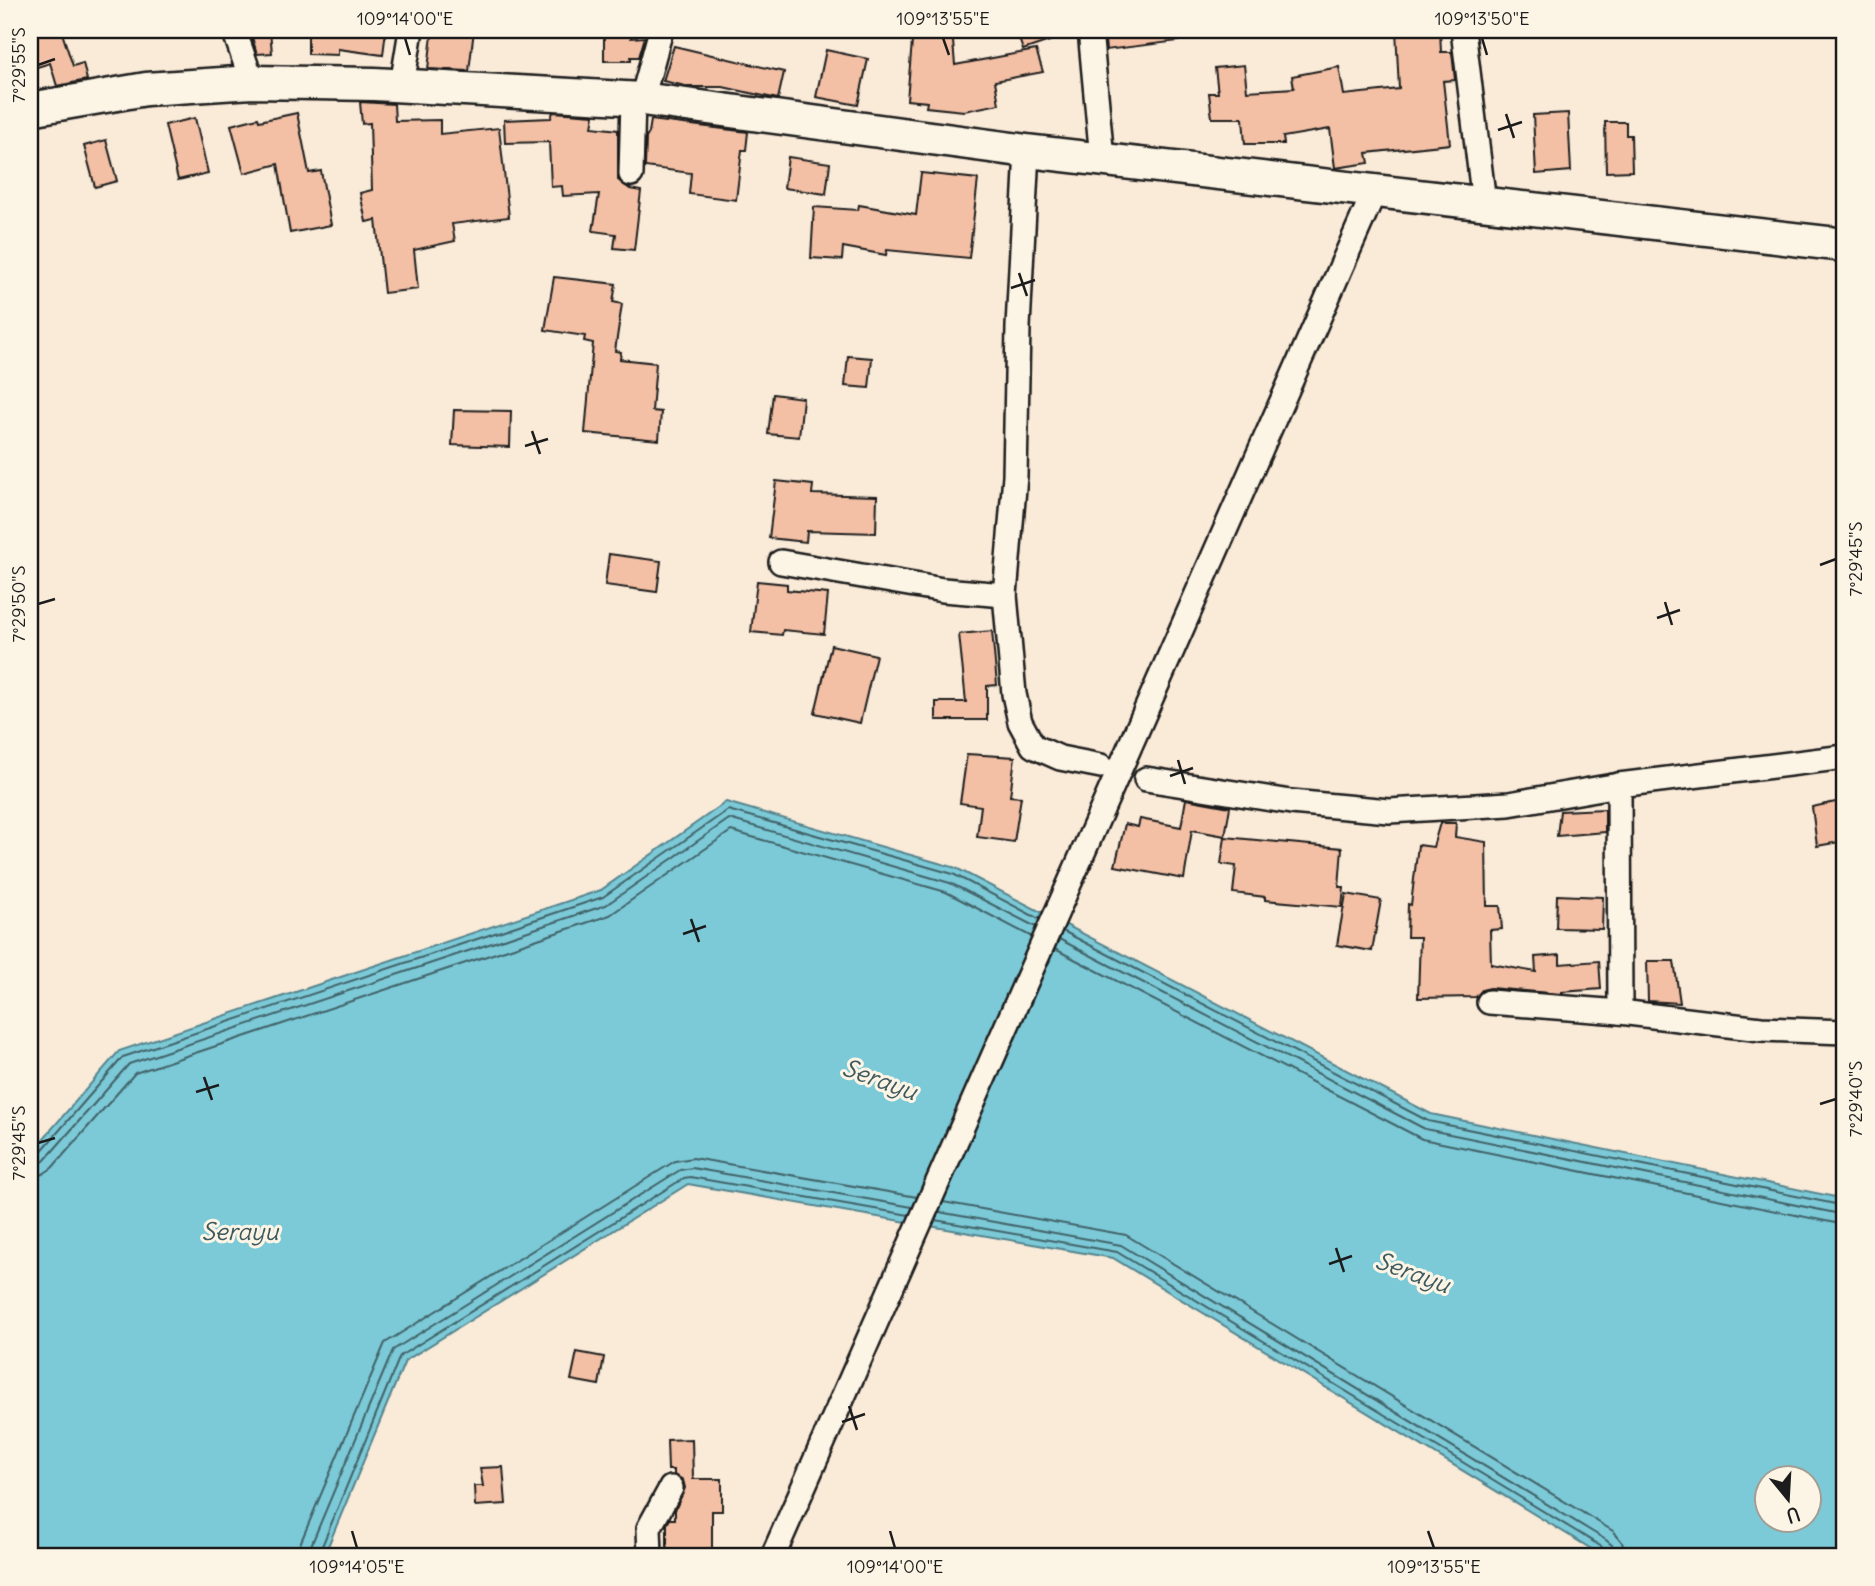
<svg xmlns="http://www.w3.org/2000/svg" width="1875" height="1586" font-family="Delius,sans-serif">
<rect width="100%" height="100%" fill="#faead8"/>
<filter id="ink" filterUnits="userSpaceOnUse"><feTurbulence type="fractalNoise" baseFrequency=".0143" numOctaves="2"/><feDisplacementMap in="SourceGraphic" scale="14" xChannelSelector="R" yChannelSelector="G"/><feConvolveMatrix kernelMatrix="1 2 1 2 8 2 1 2 1" color-interpolation-filters="sRGB"/></filter>
<g filter="url(#ink)">
<path fill="#7bcad8" stroke="#55848d" stroke-width="2" fill-rule="evenodd" d="M726,802l230,66 475,246 414,85v357h-242l-490,-298 -425,-74 -283,177 -81,195h-294v-402l89,-103 482,-161zM1766,1478h42v42h-42z"/>
<g fill="none" stroke-linecap="round" stroke-linejoin="round">
<g stroke="#426267" stroke-width="2">
<path d="M1063,931l365,190 417,85"/>
<path d="M1059,939l366,190 420,86"/>
<path d="M1055,949l367,190 423,86"/>
<path d="M30,1157l8,-2 85,-98 480,-160 125,-87 225,64 86,45"/>
<path d="M30,1166l7,-1 7,-4 85,-97 477,-159 123,-86 221,64 86,44"/>
<path d="M30,1177l13,-3 9,-6 83,-95 475,-158 121,-84 215,61 86,45"/>
<path d="M943,1202l183,33 487,296 9,11 3,14"/>
<path d="M939,1212l182,33 485,295 7,6 2,10"/>
<path d="M935,1220l182,32 485,295 4,9"/>
<path d="M298,1556l2,-12 85,-201 290,-182 18,-3 224,39"/>
<path d="M309,1556l1,-8 83,-198 287,-180 12,-2 220,39"/>
<path d="M318,1556l82,-200 284,-178 6,-1 219,38"/>
</g>
</g>
<g fill="#f3c0a5" stroke="#1c1c1c" stroke-width="2">
<path d="M30,30h31l12,36 10,-3 4,17 -30,6 -7,-23 -16,5 -4,-13z"/>
<path d="M250,30h20l2,23 -15,1z"/>
<path d="M308,30h78l-3,25 -45,-6v6l-30,-1z"/>
<path d="M445,30h29l-5,41 -41,-2 4,-34 13,1z"/>
<path d="M604,30h28l-1,8 14,-1 -6,20h-8v4h-27z"/>
<path d="M913,30h39l3,35 81,-15 7,22 -48,9 4,23 -35,7 -38,-4 1,-5 -20,-2z"/>
<path d="M1016,30h57v3l-50,17z"/>
<path d="M1104,30h74l1,11 -73,9z"/>
<path d="M1396,30h44l1,22h11l3,28 -12,1 7,63 -83,9 2,10 -34,5 -5,-39 -47,8 1,7h-39l-2,-26h-31l-3,-25h9l-3,-25 29,-3 3,26 47,-3 -2,-12 47,-9 5,28 55,-6z"/>
<path d="M674,46l110,26 -6,27 -55,-12h-33l-27,-6z"/>
<path d="M826,50l42,9 -10,46 -42,-8z"/>
<path d="M360,102l34,2 1,17 45,-1v14l59,-6 10,89 -57,7 3,17 -41,9 4,39 -34,4 -8,-73 -10,2 -6,-29 12,-3 -2,-67 -8,1z"/>
<path d="M553,112l41,3 -2,12 26,3v50l12,9 11,2 -7,59 -20,-2 2,-14 -23,-3 6,-37 -36,2 -1,-10 -11,1 -2,-45 -44,1 -1,-23 47,-2z"/>
<path d="M297,113l12,60 12,-2 10,54 -41,8 -12,-69 -34,9 -13,-48 27,-7 1,3z"/>
<path d="M1568,113l3,58 -35,3 -3,-59z"/>
<path d="M195,118l13,55 -30,7 -13,-55z"/>
<path d="M651,120l97,12 -2,18h-4l-6,50 -47,-6 2,-21 -46,-6 1,-29 3,-5z"/>
<path d="M1605,122h21v13h5l1,36 -26,1z"/>
<path d="M106,140l11,41 -22,6 -11,-41z"/>
<path d="M788,157l42,6 -4,31 -42,-6z"/>
<path d="M921,173l57,6 -9,79 -82,-8 -1,5 -43,-8 -1,13 -31,-2 3,-51 44,3 1,-5 57,10z"/>
<path d="M554,277l62,7 -3,18 9,2 -7,47 6,1 -1,7 36,4 -4,48 9,1 -2,28 -74,-7 8,-90 -9,-2 1,-5 -40,-6z"/>
<path d="M848,356l24,2 -3,30 -24,-2z"/>
<path d="M773,394l30,4 -4,39 -31,-3z"/>
<path d="M454,410l57,1 -1,36 -58,-2z"/>
<path d="M776,481l37,4 -1,9 65,2 -1,37 -69,-2 -1,11 -37,-4z"/>
<path d="M609,554l52,7 -4,31 -52,-7z"/>
<path d="M757,581l30,3v6l41,4 -4,40 -41,-4 -1,5 -31,-3z"/>
<path d="M992,631l5,54 -10,1v34h-51v-18h30l-7,-68z"/>
<path d="M831,645l45,10 -16,68 -45,-10z"/>
<path d="M967,754l48,3 -5,39 11,1 -7,45 -37,-5 4,-31 -21,-3z"/>
<path d="M1186,799l44,8 -5,29 -33,-6 -8,49 -69,-13 10,-42 13,3 2,-8 41,8z"/>
<path d="M1845,800v41l-28,5 -5,-39z"/>
<path d="M1605,809v23l-48,4 3,-25z"/>
<path d="M1440,823h16l-1,14 31,5 1,64h13l2,23 -12,1 1,34 45,8 -1,-15 25,-2v9l39,-3 2,28 -39,3v2l-72,-6 -8,2 -6,7 -58,1 2,-61h-13l1,-33 3,1 7,-60 15,2z"/>
<path d="M1225,837l117,11 -3,39h5l-2,20 -77,-7v-3l-32,-4 3,-27 -15,-2z"/>
<path d="M1346,894l35,6 -9,51 -35,-6z"/>
<path d="M1557,895l46,2 -1,32 -46,-1z"/>
<path d="M1647,961h27l6,42 -32,-2z"/>
<path d="M577,1352l27,5 -5,28 -28,-5z"/>
<path d="M692,1439l1,40h29v32h-10v39h-45v-26l3,-5h5v-9l10,-22 -2,-8 -9,-5v-5h-6l-1,-30z"/>
<path d="M503,1467l3,37 -31,2 -1,-20h9l-3,-18z"/>
</g>
<g fill="none" stroke-linecap="round" stroke-linejoin="round">
<g stroke="#1c1c1c" stroke-width="28">
<g id="street">
<path d="M234,30l18,52"/>
<path d="M1090,30l12,129"/>
<path d="M1463,30l21,173"/>
<path d="M402,85l9,-55"/>
<path d="M642,99l19,-69"/>
<path d="M1027,151l-9,176 -3,149 -10,119 9,99 6,28 13,24 27,12 41,8"/>
<path d="M631,174l2,-75"/>
<path d="M781,562l162,28 62,5"/>
<path d="M1146,779l145,23 98,9 120,-7 110,-19 226,-28"/>
<path d="M1619,785l1,227"/>
<path d="M1489,1002l131,10 141,17 84,3"/>
<path d="M650,1556l-1,-28 22,-40"/>
<path d="M773,1556l602,-1366"/>
</g>
</g>
<g stroke="#1c1c1c" stroke-width="37">
<path id="secondary" d="M30,109l116,-20 106,-7 122,2 268,15 385,52 818,94"/>
</g>
<use href="#street" stroke="#fcf5e5" stroke-width="23"/>
<use href="#secondary" stroke="#fcf5e5" stroke-width="32"/>
</g>
</g>
<path fill="none" stroke="#1c1c1c" stroke-width="2.5" d="M405,38l5,17M943,38l6,17M1482,38l5,17M38,65l17,-6M1506,114l8,24M1498,130l24,-8M1019,273l8,23M1011,288l24,-8M532,431l8,23M525,446l23,-7M1820,565l16,-6M1665,602l7,23M38,604l17,-5M1657,618l23,-8M1178,760l7,24M1170,776l23,-8M691,919l8,23M683,934l23,-8M204,1077l8,23M196,1092l23,-7M1820,1104l16,-5M38,1143l17,-5M1336,1248l8,24M1329,1264l23,-8M849,1406l8,24M842,1422l23,-8M352,1531l5,17M890,1531l5,17M1428,1531l6,17"/>
<g text-anchor="middle" dominant-baseline="central" stroke-width="6" stroke-linejoin="round" paint-order="stroke">
<g font-size="24" font-style="italic" fill="#3d595e" stroke="#fcf5e5">
<text transform="translate(880 1079) rotate(20)">Serayu</text>
<text x="240" y="1231">Serayu</text>
<text transform="translate(1413 1272) rotate(20)">Serayu</text>
</g>
</g>
<rect width="1875" height="1586" fill="none" stroke="#fcf5e5" stroke-width="77"/>
<g transform="translate(1788 1499) rotate(162)"><circle r="33" fill="#fcf5e5" stroke="#a29e95" stroke-width="2"/>
<path d="M0-5L12 26L0 18L-12 26Z" fill="#1c1c1c"/>
<text y="-10" font-size="19" font-weight="bold" text-anchor="middle" fill="#1c1c1c">U</text>
</g>
<rect x="38" y="38" width="1798" height="1510" fill="none" stroke="#1c1c1c" stroke-width="2.5"/>
<g font-size="18" text-anchor="middle" fill="#1c1c1c">
<text x="405" y="25">109°14'00"E</text>
<text x="943" y="25">109°13'55"E</text>
<text x="1482" y="25">109°13'50"E</text>
<text transform="translate(19 65) rotate(-90)" y="6">7°29'55"S</text>
<text transform="translate(1856 559) rotate(-90)" y="6">7°29'45"S</text>
<text transform="translate(19 604) rotate(-90)" y="6">7°29'50"S</text>
<text transform="translate(1856 1099) rotate(-90)" y="6">7°29'40"S</text>
<text transform="translate(19 1143) rotate(-90)" y="6">7°29'45"S</text>
<text x="357" y="1573">109°14'05"E</text>
<text x="895" y="1573">109°14'00"E</text>
<text x="1434" y="1573">109°13'55"E</text>
</g>
</svg>
